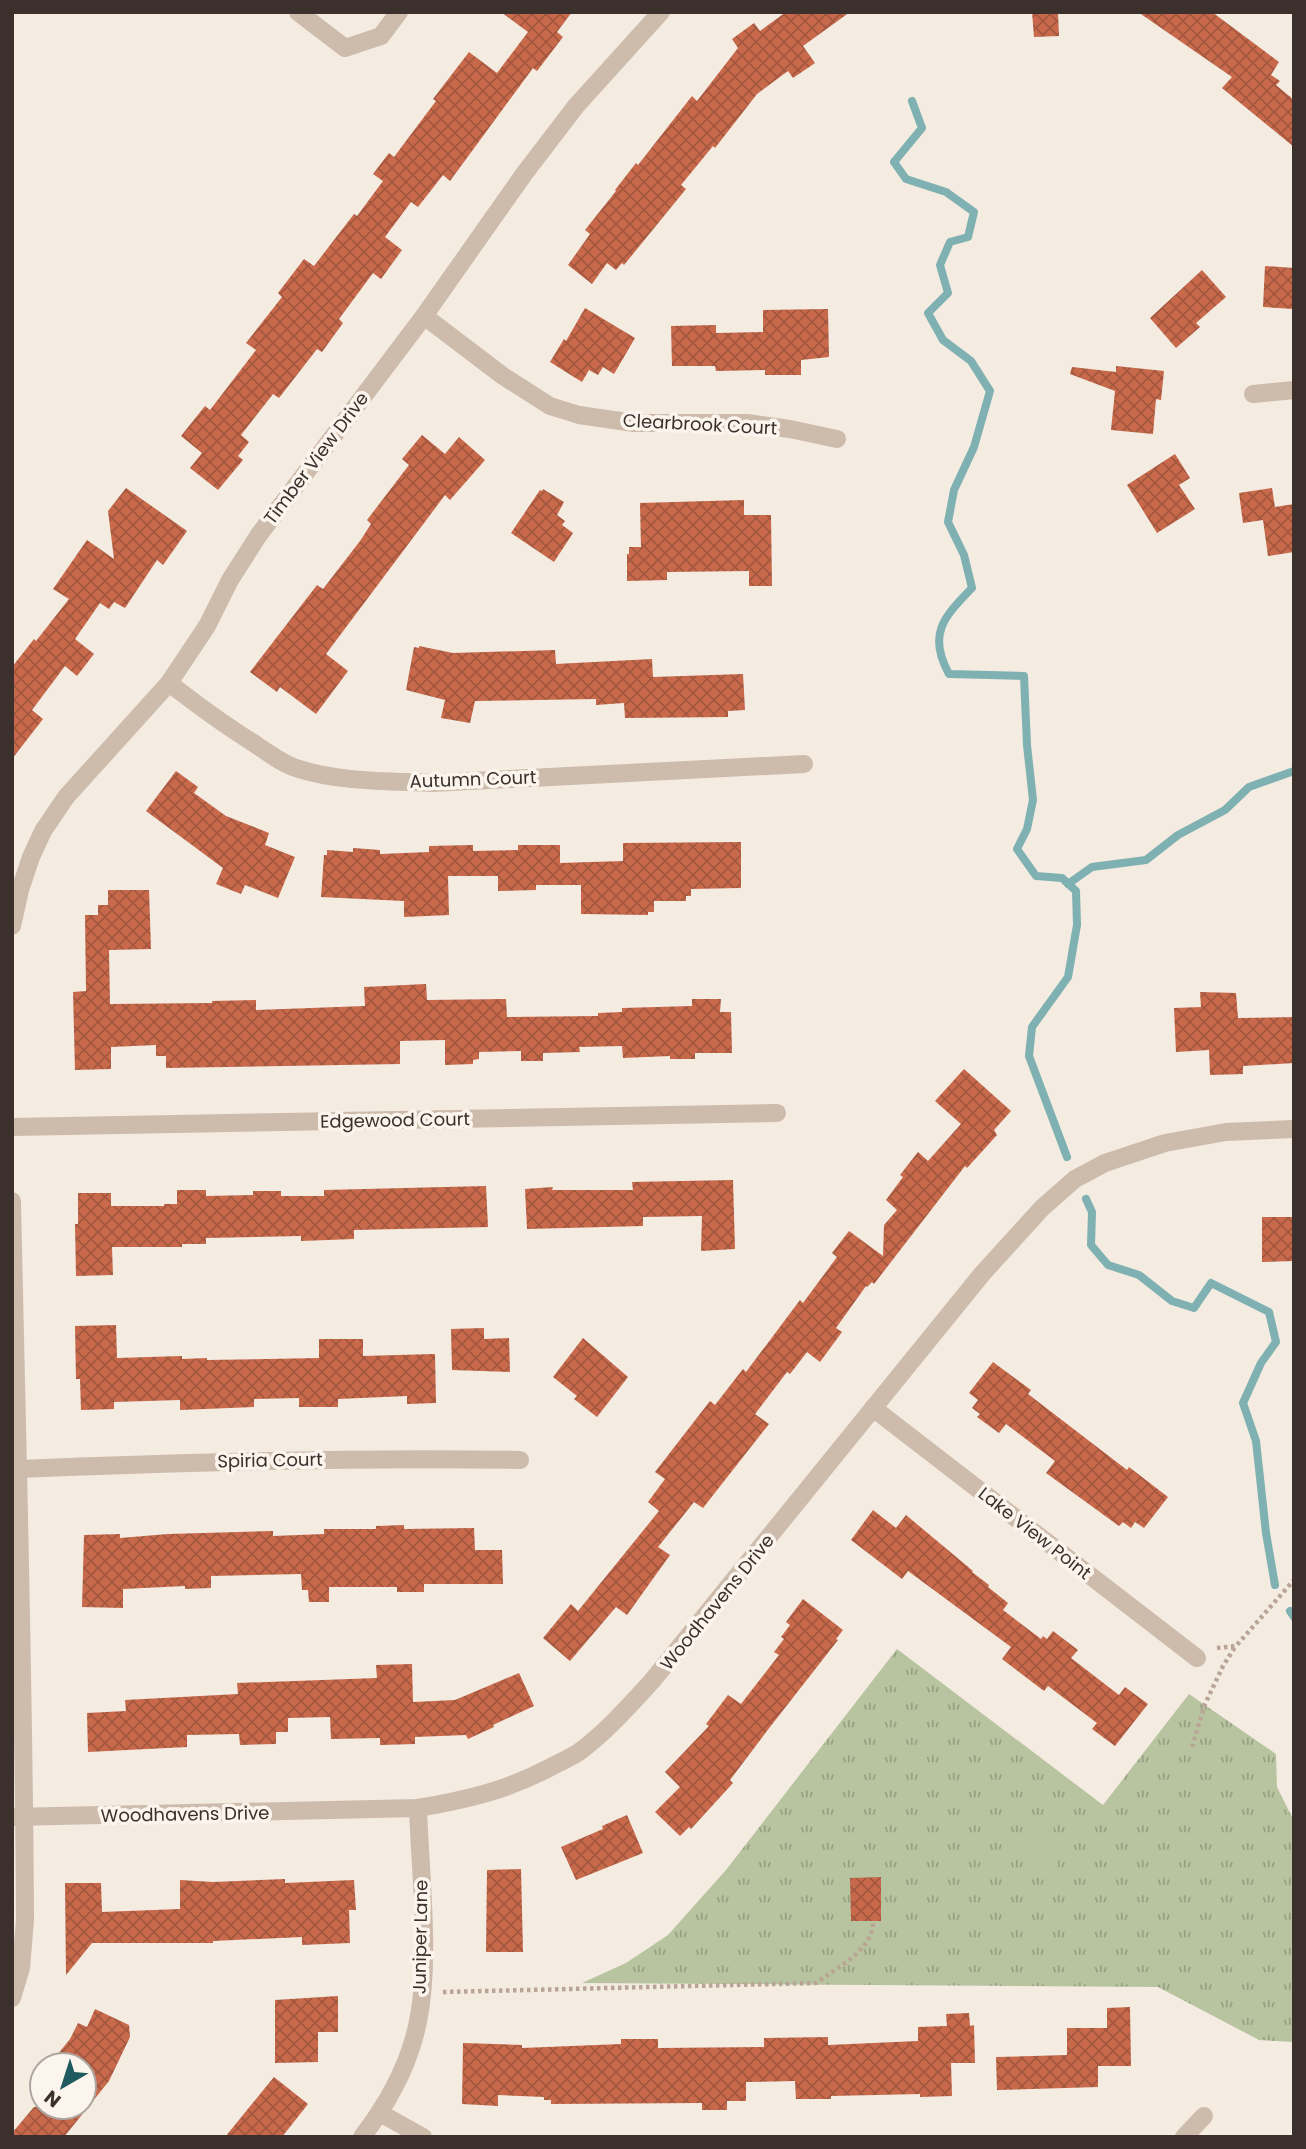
<svg xmlns="http://www.w3.org/2000/svg" width="1306" height="2149" font-family="Poppins,sans-serif">
<defs>
<pattern id="grass-tufts" width="24" height="20" patternUnits="userSpaceOnUse" patternTransform="scale(1.75)"><rect width="24" height="20" fill="#b8c4a0"/><path d="M3 7l-1-3M5 7V3M7 7l1-3M15 17l-1-3M17 17v-4M19 17l1-3" fill="none" stroke="#97a083"/></pattern>
<pattern id="building-cross-hatch" width="8" height="8" patternUnits="userSpaceOnUse" patternTransform="scale(1.75)"><rect width="8" height="8" fill="#c8694b"/><path d="M0 0l8 8M0 8l8-8" fill="none" stroke="#a4573f"/></pattern>
</defs>
<rect width="100%" height="100%" fill="#f4ebe1"/>
<path fill="url(#grass-tufts)" d="M897,1649l206,156 86,-111 87,60 1,33 17,34v221l-35,-2 -101,-53 -576,-4 44,-20 42,-28 58,-65z"/>
<path fill="#b8c4a0" d="M1053,1823l6,50 -26,3 -6,-50z"/>
<g fill="none" stroke-linecap="round" stroke-linejoin="round">
<g stroke="#7fb0b2" stroke-width="8">
<path d="M912,101l10,27 -28,34 12,17 40,13 28,20 -6,25 -18,5 -10,23 8,28 -20,20 15,27 28,21 19,30 -16,56 -20,43 -6,32 16,33 8,33c-28,29 -45,46 -23,86l75,2 3,69 6,55 -6,29 -10,20 19,27 26,2 14,13 1,34 -9,52 -36,50 -3,29 38,101"/>
<path d="M1068,884l24,-17 54,-7 32,-25 47,-25 24,-23 45,-16"/>
<path d="M1086,1199l6,13 -1,33 17,20 31,10 33,26 22,7 17,-25 58,29 7,30 -15,21 -18,40 13,38 10,92 9,52"/>
<path d="M1290,1611l4,6"/>
</g>
</g>
<g fill="url(#building-cross-hatch)">
<path d="M501,12h71l-15,20 6,5 -26,34 -4,-3 -83,113 -7,-6 -25,32 -7,-5 -26,35 17,13 -21,29 -8,-6 -34,46 4,4 -21,29 -5,-3 -38,49 -6,-4 -32,41 8,7 -11,14 5,4 -25,30 -28,-22 12,-15 -21,-17 24,-30 5,4 46,-60 -10,-7 36,-46 -4,-4 26,-34 10,7 40,-52 3,2 26,-35 -10,-7 16,-21 5,4 42,-56 -3,-2 36,-47 28,21 31,-41z"/>
<path d="M786,12h64l-47,34 12,17 -22,15 -5,-7 -31,23 -42,54 -2,-2 -32,39 5,4 -62,76 -2,-2 -6,7 -9,-7 -15,21 -24,-19 22,-31 -5,-4 31,-39 -1,-1 21,-27 2,2 54,-69 5,5 41,-53 -6,-9 22,-16 6,8z"/>
<path d="M1032,12h26l1,24 -25,1z"/>
<path d="M1138,12h74l67,50 -8,13 9,6 -4,4 18,15v47l-72,-59 10,-11z"/>
<path d="M1265,266l29,2v41l-31,-2z"/>
<path d="M1202,270l24,27 -30,26 4,4 -24,21 -26,-30z"/>
<path d="M585,308l50,30 -21,36 -11,-7 -5,8 -9,-5 -7,12 -32,-20 14,-23 2,2z"/>
<path d="M828,309l1,48 -28,3v15h-36v-5l-49,1 -1,-5h-43l-1,-40 45,-1v8l47,-1v-22z"/>
<path d="M1116,366l48,5 -3,29 -5,-1 -3,35 -42,-4 4,-39 -45,-17 2,-7 44,5z"/>
<path d="M422,435l23,19 14,-17 26,23 -35,40 -5,-5 -119,159 22,17 -32,43 -36,-27 -3,5 -27,-20 67,-87 6,4 37,-48 11,-17 -4,-4 42,-55 -7,-6z"/>
<path d="M1175,454l15,24 -11,7 16,24 -38,24 -30,-48z"/>
<path d="M126,488l61,43 -24,34 -6,-5 -32,48 -11,-6 -5,7 -9,-6 -25,36 19,15 -17,22 -12,-10 -33,44 11,9 -31,40v-92l22,-28 2,2 33,-42 -16,-10 34,-49 27,19 -6,-48z"/>
<path d="M1272,488l3,19 19,-3v48l-26,4 -5,-36 -20,3 -4,-30z"/>
<path d="M543,489l21,13 -7,13 8,6 -3,4 11,8 -19,29 -43,-29 29,-43 2,1z"/>
<path d="M744,500v15h27l1,71h-23v-15l-82,1v8l-40,1v-27h2v-7h12l-1,-44z"/>
<path d="M419,646l34,7 102,-3 1,14 96,-5 1,18 90,-3 2,36 -17,1v6l-103,1 -1,-15 -28,2v-6l-121,2 -5,22 -29,-5 4,-18 -39,-10 8,-43 5,1z"/>
<path d="M176,771l22,16 -4,6 32,23 43,17 -4,12 30,12 -17,41 -33,-13 -4,9 -25,-10 7,-16 -77,-57z"/>
<path d="M741,842v46l-50,1v7h-5v5h-32v11h-6v3l-67,-1v-29h-45v5l-38,1v-15h-50l1,39 -45,2v-16l-83,-4 3,-42h3v-5l26,2v-4l27,2v4l49,-2v-6l44,-1v6l45,-1v-5h42v18l63,-2v-18z"/>
<path d="M108,890h41l2,59 -42,1 1,54 102,-1v-2l44,-1v10l109,-4 -1,-19 62,-3 1,16 79,-1 1,18 91,-1v-3l24,-1v-4l70,-2v-7h29l-1,13h11l1,41h-37v6h-25v-3l-47,2 -1,-12 -43,1 1,5 -37,1v8h-22v-10l-42,1v7l-6,1v4l-28,1v-25l-45,1v23l-234,4v-12h-10v-11l-45,2v22l-36,1 -2,-78 13,-1 -1,-76h13v-10h10z"/>
<path d="M1200,992l36,1 2,25 56,-1v46l-51,3v8l-33,1 -1,-25 -33,2 -2,-44 27,-1z"/>
<path d="M964,1069l47,42 -17,19 3,5 -30,33 -2,-2 -91,118 -2,-2 -5,5 -1,-1 -30,42 6,4 -22,30 -13,-10 -17,22 -3,-2 -32,42 14,10 -66,84 -9,-6 -36,45 12,8 -43,60 -11,-8 -46,54 -27,-23 28,-34 7,7 81,-100 -11,-9 17,-23 -10,-7 55,-71 5,4 28,-36 3,3 54,-72 3,3 34,-46 -5,-4 17,-22 34,25 1,-31 13,-15 -11,-10 17,-23 -3,-2 18,-23 10,9 33,-37 -26,-23z"/>
<path d="M733,1180l2,69 -34,2 1,-35 -59,1v9l-116,3 -2,-40 28,-2 -1,3h81l-1,-8z"/>
<path d="M486,1186l2,41 -134,3v9l-53,2v-5l-95,2v6h-24v3h-70l1,28 -37,1 -1,-52h3v-31h33v13h53v-2h13v-14h29v6l47,-1v-4h28v5h43v-6z"/>
<path d="M1262,1217h32v44l-32,1z"/>
<path d="M116,1325l1,33 65,-2v3l25,-1v2l112,-2v-19h44v17l72,-2 1,49 -29,1v-8l-69,3v8h-39v-9l-45,1v8l-74,3v-10l-66,2v7l-33,1 -1,-31h-4l-1,-53z"/>
<path d="M484,1328v11l25,-1 1,34 -58,-2 -1,-41z"/>
<path d="M583,1338l45,39 -31,40 -23,-18 3,-3 -24,-19z"/>
<path d="M993,1362l38,28 -3,4 99,76 2,-3 39,30 -24,31 -9,-6 -4,6 -8,-6 -4,4 -73,-53 9,-12 -49,-37 -7,9 -22,-16 3,-3 -8,-6 6,-8 -9,-7z"/>
<path d="M873,1510l23,18 10,-13 67,56 -1,1 17,13 -1,2 20,16 -5,7 38,29 2,-3 4,3 6,-8 25,19 -7,8 48,37 6,-8 23,17 -33,42 -23,-17 5,-6 -49,-37 -4,5 -42,-32 9,-12 -103,-76 -6,8 -51,-39z"/>
<path d="M404,1525v4l70,-1 1,22h27l1,34h-79v8h-27v-5h-68v15h-20l-1,-12h-6l-1,-16 -90,2v12l-26,1v-3l-62,3v19l-41,-1 2,-72 36,-1v4l48,-4 105,-3v5l51,-2v-5h52v-3z"/>
<path d="M803,1599l40,31 -7,9 2,1 -68,87 -40,53 3,3 -42,46 -2,-2 -9,9 -25,-24 25,-25 -15,-15 44,-46 -3,-2 22,-29 13,9 38,-49 -5,-3 10,-13 -3,-2 9,-12 -4,-3z"/>
<path d="M412,1664l1,38 42,-2 64,-27 15,33 -41,19 1,2 -26,12 -2,-4 -51,2v7l-35,1v-7l-49,1 -1,-22 -42,1v14h-12v12l-36,1 -1,-11 -52,1v12l-99,5 -1,-39 39,-2 -1,-11 113,-6 -1,-11 140,-5 -1,-13z"/>
<path d="M627,1815l16,38 -67,27 -15,-33 42,-18 -1,-3z"/>
<path d="M521,1869l2,83h-37l1,-82z"/>
<path d="M881,1877v44h-30l-1,-43z"/>
<path d="M285,1879v4l69,-3 2,30h-7l1,33 -48,2v-8l-89,4v2h-121l-26,32 -1,-92h36l1,29 78,-3v-29l33,2z"/>
<path d="M338,1996v36h-20v30l-43,1v-63z"/>
<path d="M1130,2007l1,59h-33v21l-101,3 -1,-33 71,-2v-27h40v-20z"/>
<path d="M95,2009l34,16 1,12 -21,44 -45,56h-52v-4l22,-26h50v-42h-35l21,-26 8,-16 9,4z"/>
<path d="M969,2013l1,13 4,-1 1,38h-24l1,33 -32,1v-3l-89,2v3h-35l-1,-18 -49,1v19h-19v9h-25v-7l-151,1v-4h-7v-3l-46,-2v11l-36,-2 1,-61 59,2v3l99,-4v-5h37v9l106,-1v-9l64,-1v8l90,-4v-14l29,-1 -1,-12z"/>
<path d="M274,2077l34,27 -26,33h-57z"/>
</g>
<g fill="none" stroke-linecap="round" stroke-linejoin="round">
<g stroke="#b9a596" stroke-width="4.5" stroke-dasharray="3.5 3.5" stroke-linecap="butt">
<path d="M1217,1648l19,-2 58,-66"/>
<path d="M1192,1747l13,-43 18,-38 12,-19"/>
<path d="M443,1992l373,-9c20,-15 58,-33 57,-62"/>
</g>
<g stroke="#cdbbac" stroke-width="18">
<path d="M298,12l47,36 36,-12 18,-24"/>
<path d="M424,316l79,60 47,30 29,9 55,8h113l43,6 47,10"/>
<path d="M1253,394l41,-4"/>
<path d="M169,683c27,21 54,41 83,59 15,10 30,22 47,27 42,13 90,12 133,14l372,-19"/>
<path d="M12,926l8,-36 11,-33 12,-26 23,-34 103,-114 38,-57 23,-46 28,-44 166,-220 100,-142 52,-68 85,-94"/>
<path d="M12,1127l765,-14"/>
<path d="M12,1201c5,240 12,479 13,719l-4,48 -9,30"/>
<path d="M873,1408l324,250"/>
<path d="M19,1469c167,-7 334,-12 501,-9"/>
<path d="M12,1817l406,-9c48,-8 90,-18 133,-41 9,-5 19,-9 28,-15 27,-20 50,-46 73,-71l330,-407 60,-66 33,-29 30,-16 60,-20 61,-11 68,-3"/>
<path d="M380,2113l43,24"/>
<path d="M362,2137c23,-30 42,-63 52,-99 19,-66 6,-161 4,-230"/>
<path d="M1184,2137l20,-21"/>
</g>
</g>
<g text-anchor="middle" dominant-baseline="central" stroke-width="7" stroke-linejoin="round" paint-order="stroke">
<g font-size="18" fill="#3b302b" stroke="#fbf5ee">
<text transform="translate(700 424) rotate(3)">Clearbrook Court</text>
<text transform="translate(316 458) rotate(-53)">Timber View Drive</text>
<text transform="translate(473 779) rotate(-2)">Autumn Court</text>
<text transform="translate(395 1120) rotate(-1)">Edgewood Court</text>
<text transform="translate(270 1460) rotate(-1)">Spiria Court</text>
<text transform="translate(1035 1533) rotate(38)">Lake View Point</text>
<text transform="translate(717 1602) rotate(-51)">Woodhavens Drive</text>
<text transform="translate(185 1814) rotate(-1)">Woodhavens Drive</text>
<text transform="translate(420 1937) rotate(-89)">Juniper Lane</text>
</g>
</g>
<rect width="1306" height="2149" fill="none" stroke="#3b302b" stroke-width="28"/>
<g transform="translate(63 2086) rotate(219)"><circle r="33" fill="#fbf5ee" stroke="#aea6a0" stroke-width="2"/>
<path d="M0-5L12 26L0 18L-12 26Z" fill="#1f5a5e"/>
<text y="-10" font-size="19" font-weight="bold" text-anchor="middle" fill="#3b302b">N</text>
</g>
</svg>
